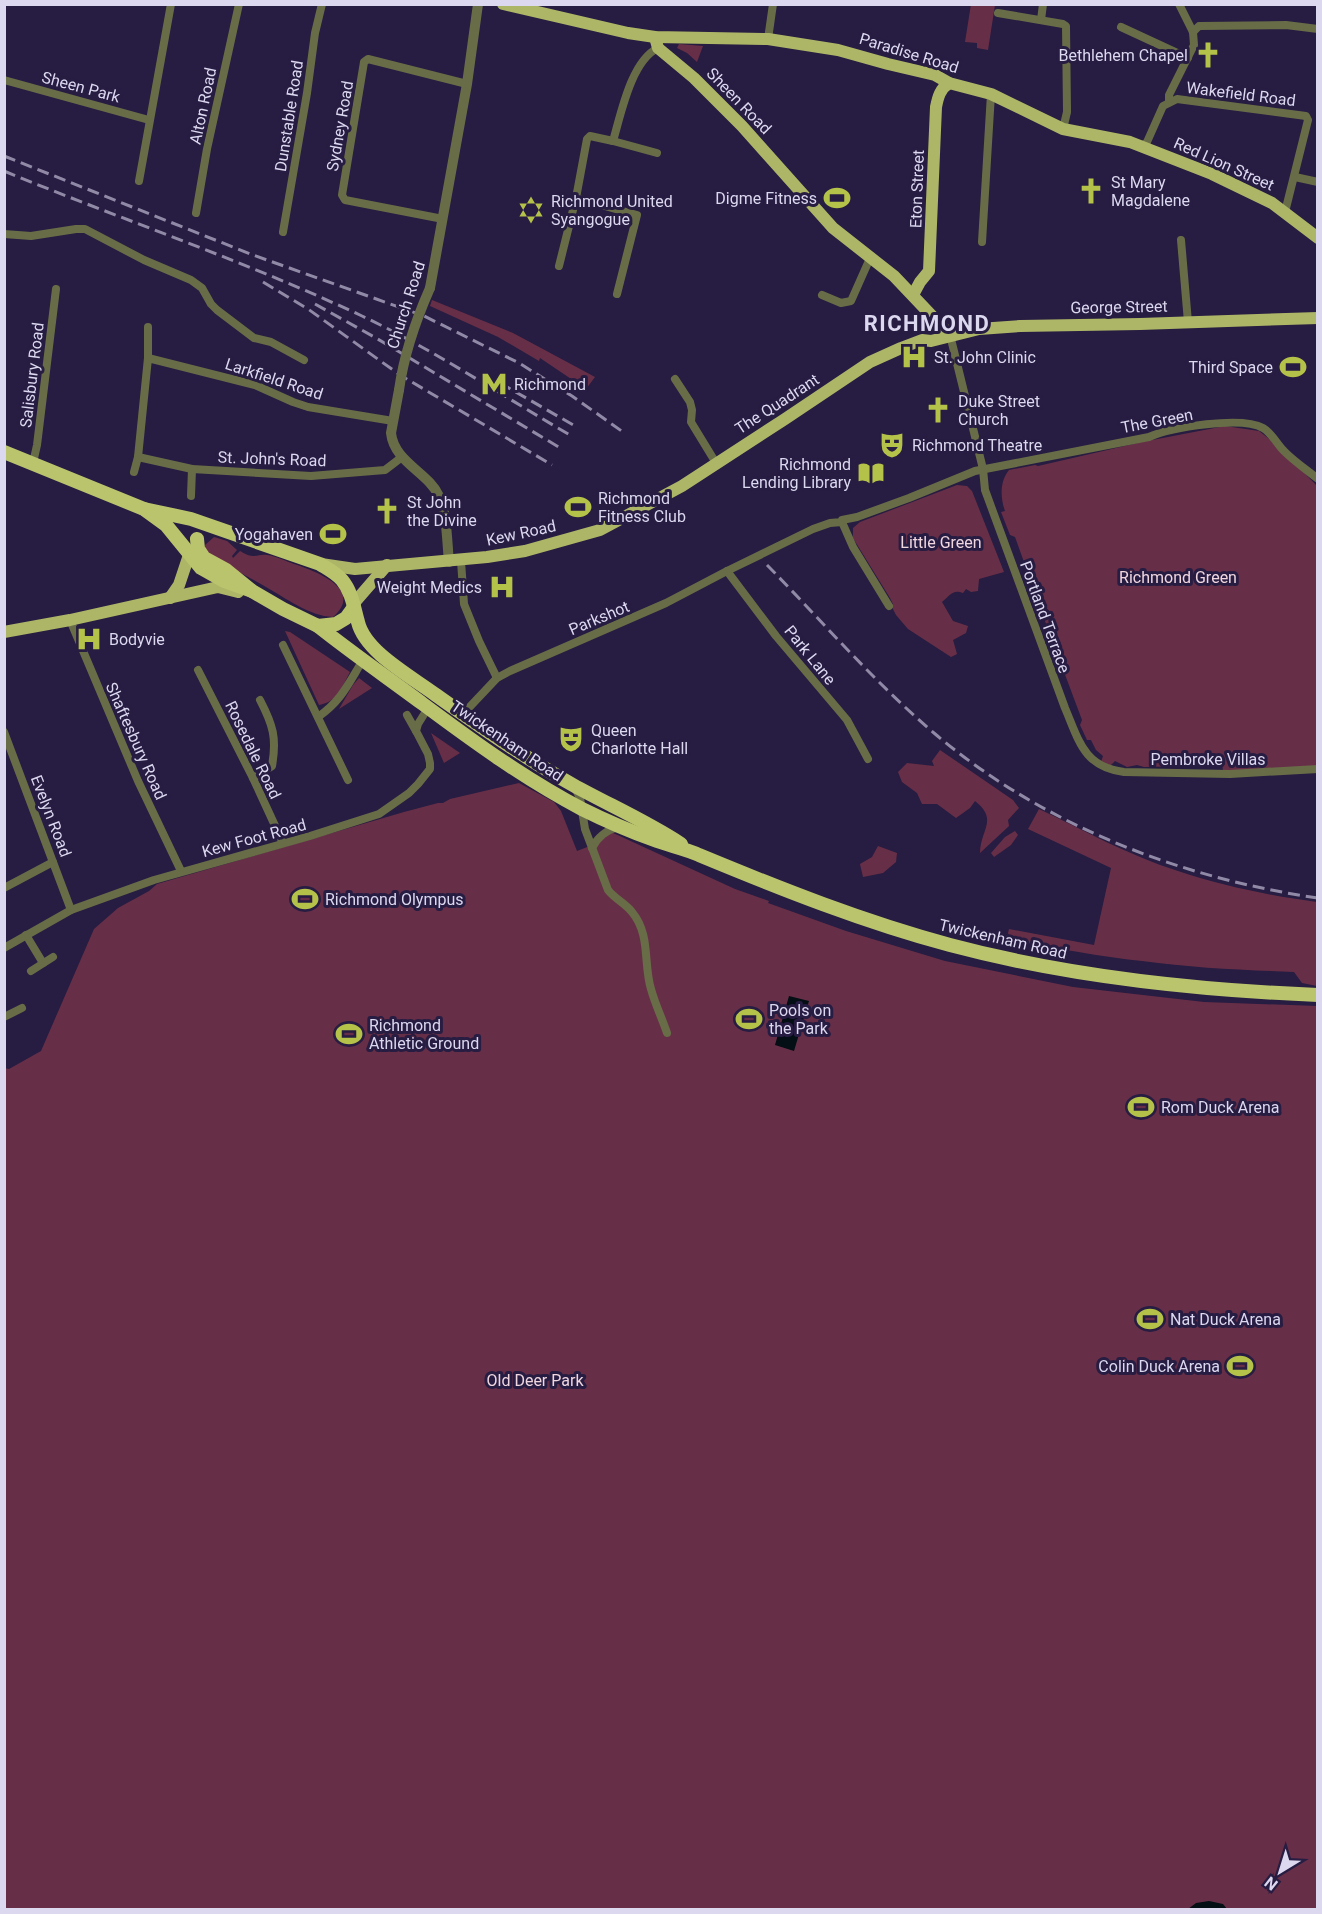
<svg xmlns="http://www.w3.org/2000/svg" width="1322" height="1914" font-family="Roboto,sans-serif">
<rect width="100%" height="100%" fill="#271c41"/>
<g fill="#672f47">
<path d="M971,4l24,1 -7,45 -11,-2v-5l-12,-1z"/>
<path d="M679,44l24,2 -6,16 -10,-9 -10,-5z"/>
<path d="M432,300l81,33 82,44 -9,12 -46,-31 -1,3 -41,-24 -68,-31z"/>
<path d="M1225,426l34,5 19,15 39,40v285l-94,-1 -1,-5 -78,2 -7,-2 -10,2 -12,-6 -5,5 -9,-4 2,-6 -7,-6 -5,-10h-4l-7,-15 2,-5 -40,-107 -8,-7 4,-5 -23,-64 -5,-2 -9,-23 4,-1c-5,-14 -5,-30 4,-41l26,-5 3,1 104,-24z"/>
<path d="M957,485l10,1 5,5 32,81 -25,7 -1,12 -7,1 -5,-3 -3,4c-11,-4 -13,3 -21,9l11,19 15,5 -2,7 -13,7 4,14 -6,3 -43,-28 -12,-14 -5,-10 2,-1 -3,-6 -37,-60v-10l7,-6z"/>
<path d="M214,537l13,4 10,9 -5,6 1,2 7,-7c4,2 8,5 13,5 5,0 9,-2 14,-1 9,1 18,6 27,9 21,7 71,25 39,53 -24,-1 -47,-19 -67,-30 -21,-12 -41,-22 -61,-36v-6z"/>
<path d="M285,631l5,1 60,40c-8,15 -13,30 -31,33z"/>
<path d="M359,678l13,10 -33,21 14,-24z"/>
<path d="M431,733l29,20 -16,10z"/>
<path d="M940,750l73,50 6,8 -11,12 1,6 -29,27c0,-23 19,-33 -5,-52l-5,7 -14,10 -19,-14h-15l-5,-11 -15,-11 -4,-10 9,-9 27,3 -2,-5z"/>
<path d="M519,783l35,19 7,9 16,40 23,-9 11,-10 124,57 34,12 -1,2 78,28 99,30 128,26 131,15 113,4v903h-1312l-1,-841 5,1 32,-18 53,-122 24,-21 31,-17 8,-7 247,-72 34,-9h5l7,-4z"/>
<path d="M1039,809c46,22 91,47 139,62 45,15 93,25 139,31v84l-15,-3 -8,-11c-51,-2 -101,-4 -152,-11 -44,-5 -88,-13 -131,-21l-3,-7 1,-4 85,16 17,-77 -83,-39z"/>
<path d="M1015,831l3,4 -7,10 -17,12 -3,-4 14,-16z"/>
<path d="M878,846l19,7 -1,9 -13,11 -20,4 -3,-13 12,-7z"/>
</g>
<g fill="#030e15">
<path d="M789,996l20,5 -15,50 -19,-6z"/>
<path d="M1209,1901l14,3 4,5h-39l8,-6z"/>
</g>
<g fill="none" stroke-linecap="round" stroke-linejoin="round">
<g stroke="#686d48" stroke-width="8">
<path d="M998,13l65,11 3,2 1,86 -4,17"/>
<path d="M1041,20l2,-16"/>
<path d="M1121,27l67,31"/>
<path d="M1193,32l6,-6 87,-1 32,4"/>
<path d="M768,39l5,-35"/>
<path d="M4,80l145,40"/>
<path d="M1169,102v-7l25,-50 -1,-13 -14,-28"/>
<path d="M613,141l44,12"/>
<path d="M1142,146l5,-4 16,-36 14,-7 129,17 2,4 -23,92"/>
<path d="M1295,177l23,5"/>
<path d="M139,181l32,-177"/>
<path d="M576,198l11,-59 3,-3 23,5c8,-27 18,-80 45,-93"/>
<path d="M196,213l11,-64 32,-145"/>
<path d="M443,219l-98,-19 -3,-5 22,-133 4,-3 99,25"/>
<path d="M283,232l24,-139 8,-60 7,-29"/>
<path d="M4,234l27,2 45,-7h9l59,31 47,20 11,8 9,16 6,6 37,28 17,4 33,18"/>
<path d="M1181,240l7,82"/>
<path d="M982,242l9,-148"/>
<path d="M559,266l17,-68 61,17 -20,79"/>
<path d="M822,295l19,8 10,-2 20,-45"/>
<path d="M950,335l33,134 2,21 80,218c14,33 19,59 59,64l106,2 88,-5"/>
<path d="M148,358v-31"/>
<path d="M675,379l15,23 2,8 -1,12 25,41"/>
<path d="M138,457l54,12 119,7 74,-6 17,-13"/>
<path d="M33,463l4,-18 19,-156"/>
<path d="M134,472l4,-15 10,-99 107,27 38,17 15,5 85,14"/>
<path d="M191,496l1,-27"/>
<path d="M842,522l11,25 36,59"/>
<path d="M461,561l3,43 15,37 18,37"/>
<path d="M727,571l49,65 71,84 21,39"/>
<path d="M70,620l68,161 43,90"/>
<path d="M283,645l65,135"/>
<path d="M198,670l55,108 30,65"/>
<path d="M463,714l34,-36 13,-7 156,-68 61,-32 86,-42 17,-6 12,-1v-2l15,-3 52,-19 66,-27 174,-34c22,-10 93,-21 114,-9 9,5 15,18 22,24 10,10 22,18 33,27"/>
<path d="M407,715l9,16"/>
<path d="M318,717c24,-17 30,-33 45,-57"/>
<path d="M4,732l67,178"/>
<path d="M253,778l19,-12c5,-28 1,-41 -12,-66"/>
<path d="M575,788l5,10 5,31 23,61c7,9 17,13 24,22 19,23 11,51 19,77 4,15 11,29 16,44"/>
<path d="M592,848c5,-10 15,-19 27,-21"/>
<path d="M4,888l49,-26"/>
<path d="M26,935l17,28"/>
<path d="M4,948l67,-38 83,-30 156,-44 69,-22 30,-21 9,-9 12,-15v-6l-2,-9 -12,-23 2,-7 10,-16"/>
<path d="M31,971l22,-14"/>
<path d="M4,1017l18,-9"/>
</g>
<g stroke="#686d48" stroke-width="10">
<path d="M430,288l37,-204 11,-80"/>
<path d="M399,390l-8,43c3,29 37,39 48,63 8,17 8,46 10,66"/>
</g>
<g stroke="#adb667" stroke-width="12">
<path d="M503,4l125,29 27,4 113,2 70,11 50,14 47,11 14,8 42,11 72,35 67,13 82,32 60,29 46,35"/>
<path d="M655,37l3,11 36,30 48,48 91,102 61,48 56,59"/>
<path d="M913,295l7,-13 9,-11 7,-164c2,-10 4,-18 13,-24"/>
<path d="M321,564l34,5 132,-12 38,-6 75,-21 82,-44 103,-67 85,-57 31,-14 21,-8 9,1 48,-12 41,-3 120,-2 178,-6"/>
<path d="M170,598l9,-13 10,-30"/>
<path d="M354,603l33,-38"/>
<path d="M4,632l66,-12 148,-33 20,5"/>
</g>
<g stroke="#bac46d" stroke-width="14">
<path d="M4,452l140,57 22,16 35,43 23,13 28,10"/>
<path d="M144,509l47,10 129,45c8,5 16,9 22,16 10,12 12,28 16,42 3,13 13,24 23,33 17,15 37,27 55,40 45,32 89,63 137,90 36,20 73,36 108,59"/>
<path d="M197,539l1,10 6,9 22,12 26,21 31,18 35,17 18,-2 10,-6 8,-11"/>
<path d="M318,626c34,27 70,52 105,78 51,38 102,75 159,105 24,12 50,23 75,32 14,5 29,8 42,14 82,34 165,67 251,90 120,32 244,45 368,50"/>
</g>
<g stroke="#918aa7" stroke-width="3" stroke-dasharray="12 6" stroke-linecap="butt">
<path d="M4,156l249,99 171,61 95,47 53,33 51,36"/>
<path d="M4,171c119,49 241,90 358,145 72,34 139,79 208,119"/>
<path d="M263,282l45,27 92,66 152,90"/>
<path d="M315,304l61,34 186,111"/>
<path d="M500,383l75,43"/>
<path d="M767,565c55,56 106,116 167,168 107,91 245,145 384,165"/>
</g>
<path stroke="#686d48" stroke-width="10" d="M399,390c5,-36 16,-68 31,-102"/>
</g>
<defs>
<g id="church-bare" transform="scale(2.07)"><path d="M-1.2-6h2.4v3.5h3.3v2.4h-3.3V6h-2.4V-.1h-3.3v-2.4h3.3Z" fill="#b5c249" stroke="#271c41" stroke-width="2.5" paint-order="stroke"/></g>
<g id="stadium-bare" transform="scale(2.07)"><path d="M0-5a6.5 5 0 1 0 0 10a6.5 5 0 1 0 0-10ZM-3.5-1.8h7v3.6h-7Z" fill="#b5c249" stroke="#271c41" stroke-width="2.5" paint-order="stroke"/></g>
<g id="synagogue-bare" transform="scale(2.07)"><path d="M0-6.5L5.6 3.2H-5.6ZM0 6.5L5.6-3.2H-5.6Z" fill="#b5c249" stroke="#271c41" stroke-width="2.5" paint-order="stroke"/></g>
<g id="hospital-bare" transform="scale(2.07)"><path d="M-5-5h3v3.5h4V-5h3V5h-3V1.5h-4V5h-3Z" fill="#b5c249" stroke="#271c41" stroke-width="2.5" paint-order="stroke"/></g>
<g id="metro-bare" transform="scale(2.07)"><path d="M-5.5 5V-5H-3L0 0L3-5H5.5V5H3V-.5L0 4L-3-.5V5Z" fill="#b5c249" stroke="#271c41" stroke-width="2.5" paint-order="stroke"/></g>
<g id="theatre-bare" transform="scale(2.07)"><path d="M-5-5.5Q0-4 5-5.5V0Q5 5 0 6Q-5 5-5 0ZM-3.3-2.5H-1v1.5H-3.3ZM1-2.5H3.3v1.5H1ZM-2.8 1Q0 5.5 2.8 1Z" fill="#b5c249" stroke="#271c41" stroke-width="2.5" paint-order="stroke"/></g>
<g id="library-bare" transform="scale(2.07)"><path d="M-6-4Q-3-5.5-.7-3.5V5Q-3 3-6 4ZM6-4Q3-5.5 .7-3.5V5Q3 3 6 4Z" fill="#b5c249" stroke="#271c41" stroke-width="2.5" paint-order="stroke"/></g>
</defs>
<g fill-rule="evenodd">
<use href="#church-bare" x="1208" y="55"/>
<use href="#church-bare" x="1091" y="191"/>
<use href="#stadium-bare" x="837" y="198"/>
<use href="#synagogue-bare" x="531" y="210"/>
<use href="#hospital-bare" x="914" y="357"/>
<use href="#stadium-bare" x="1293" y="367"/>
<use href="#metro-bare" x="494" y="384"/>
<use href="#church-bare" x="938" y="410"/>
<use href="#theatre-bare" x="892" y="445"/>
<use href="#library-bare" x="871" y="473"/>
<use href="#stadium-bare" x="578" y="507"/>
<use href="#church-bare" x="387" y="511"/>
<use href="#stadium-bare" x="333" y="534"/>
<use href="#hospital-bare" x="502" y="587"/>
<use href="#hospital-bare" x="89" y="639"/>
<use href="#theatre-bare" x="571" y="739"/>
<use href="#stadium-bare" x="305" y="899"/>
<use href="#stadium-bare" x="749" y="1019"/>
<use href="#stadium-bare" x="349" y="1034"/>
<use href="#stadium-bare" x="1141" y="1107"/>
<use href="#stadium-bare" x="1150" y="1319"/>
<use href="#stadium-bare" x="1240" y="1366"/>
</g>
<g text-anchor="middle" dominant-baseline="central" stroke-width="6" stroke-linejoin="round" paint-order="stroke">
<g font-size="16" fill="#dcd8f0" stroke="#271c41">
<text transform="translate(909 53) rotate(17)">Paradise Road</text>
<text transform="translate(81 87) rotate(15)">Sheen Park</text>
<text transform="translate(1241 94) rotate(7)">Wakefield Road</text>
<text transform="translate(739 101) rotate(46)">Sheen Road</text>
<text transform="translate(203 106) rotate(-78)">Alton Road</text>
<text transform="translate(289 116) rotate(-81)">Dunstable Road</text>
<text transform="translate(340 126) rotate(-80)">Sydney Road</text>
<text transform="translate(1224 164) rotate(24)">Red Lion Street</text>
<text transform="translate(917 189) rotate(-88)">Eton Street</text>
<text transform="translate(406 305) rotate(-72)">Church Road</text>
<text transform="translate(1119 307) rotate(-1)">George Street</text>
<text transform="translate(32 375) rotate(-83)">Salisbury Road</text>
<text transform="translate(274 379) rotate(18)">Larkfield Road</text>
<text transform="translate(777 404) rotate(-33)">The Quadrant</text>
<text transform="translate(1157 421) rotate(-11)">The Green</text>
<text transform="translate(272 459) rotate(2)">St. John's Road</text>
<text transform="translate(521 533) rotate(-12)">Kew Road</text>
<text transform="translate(1045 617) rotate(70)">Portland Terrace</text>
<text transform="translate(599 618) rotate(-23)">Parkshot</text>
<text transform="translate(810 655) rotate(51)">Park Lane</text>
<text transform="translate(136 741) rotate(66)">Shaftesbury Road</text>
<text transform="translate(507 741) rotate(34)">Twickenham Road</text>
<text transform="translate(253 750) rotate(64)">Rosedale Road</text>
<text x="1208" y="759">Pembroke Villas</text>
<text transform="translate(51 816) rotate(69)">Evelyn Road</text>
<text transform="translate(254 838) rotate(-15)">Kew Foot Road</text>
<text transform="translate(1003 939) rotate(13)">Twickenham Road</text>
</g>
<g font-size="16" fill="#dcd8f0" stroke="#271c41" text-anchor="start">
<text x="1188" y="55" text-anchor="end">Bethlehem Chapel</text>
<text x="1111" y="182">St Mary<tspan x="1111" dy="18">Magdalene</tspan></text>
<text x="817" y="198" text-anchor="end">Digme Fitness</text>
<text x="551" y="201">Richmond United<tspan x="551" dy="18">Syangogue</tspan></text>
<text x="934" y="357">St. John Clinic</text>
<text x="1273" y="367" text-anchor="end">Third Space</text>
<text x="514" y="384">Richmond</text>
<text x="958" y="401">Duke Street<tspan x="958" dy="18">Church</tspan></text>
<text x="912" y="445">Richmond Theatre</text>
<text x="851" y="464" text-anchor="end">Richmond<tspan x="851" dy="18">Lending Library</tspan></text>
<text x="598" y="498">Richmond<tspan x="598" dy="18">Fitness Club</tspan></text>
<text x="407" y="502">St John<tspan x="407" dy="18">the Divine</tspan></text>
<text x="313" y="534" text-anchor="end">Yogahaven</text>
<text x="482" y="587" text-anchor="end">Weight Medics</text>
<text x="109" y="639">Bodyvie</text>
<text x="591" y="730">Queen<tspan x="591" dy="18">Charlotte Hall</tspan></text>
<text x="325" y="899">Richmond Olympus</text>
<text x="769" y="1010">Pools on<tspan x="769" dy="18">the Park</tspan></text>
<text x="369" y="1025">Richmond<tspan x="369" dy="18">Athletic Ground</tspan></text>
<text x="1161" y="1107">Rom Duck Arena</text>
<text x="1170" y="1319">Nat Duck Arena</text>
<text x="1220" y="1366" text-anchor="end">Colin Duck Arena</text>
</g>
<g font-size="16" fill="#efd6df" stroke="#271c41">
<text x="941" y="542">Little Green</text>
<text x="1178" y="577">Richmond Green</text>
<text x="535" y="1380">Old Deer Park</text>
</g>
<g font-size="22" font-weight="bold" letter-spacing="1.5" fill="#dcd8f0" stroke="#271c41">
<text x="927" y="323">RICHMOND</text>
</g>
</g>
<rect width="1322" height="1914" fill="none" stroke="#dcd8f0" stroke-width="12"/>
<g transform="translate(1280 1872) rotate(218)" stroke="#271c41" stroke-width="4.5" paint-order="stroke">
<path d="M0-4.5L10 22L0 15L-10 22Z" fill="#dcd8f0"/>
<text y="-9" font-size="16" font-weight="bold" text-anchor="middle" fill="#dcd8f0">N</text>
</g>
</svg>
